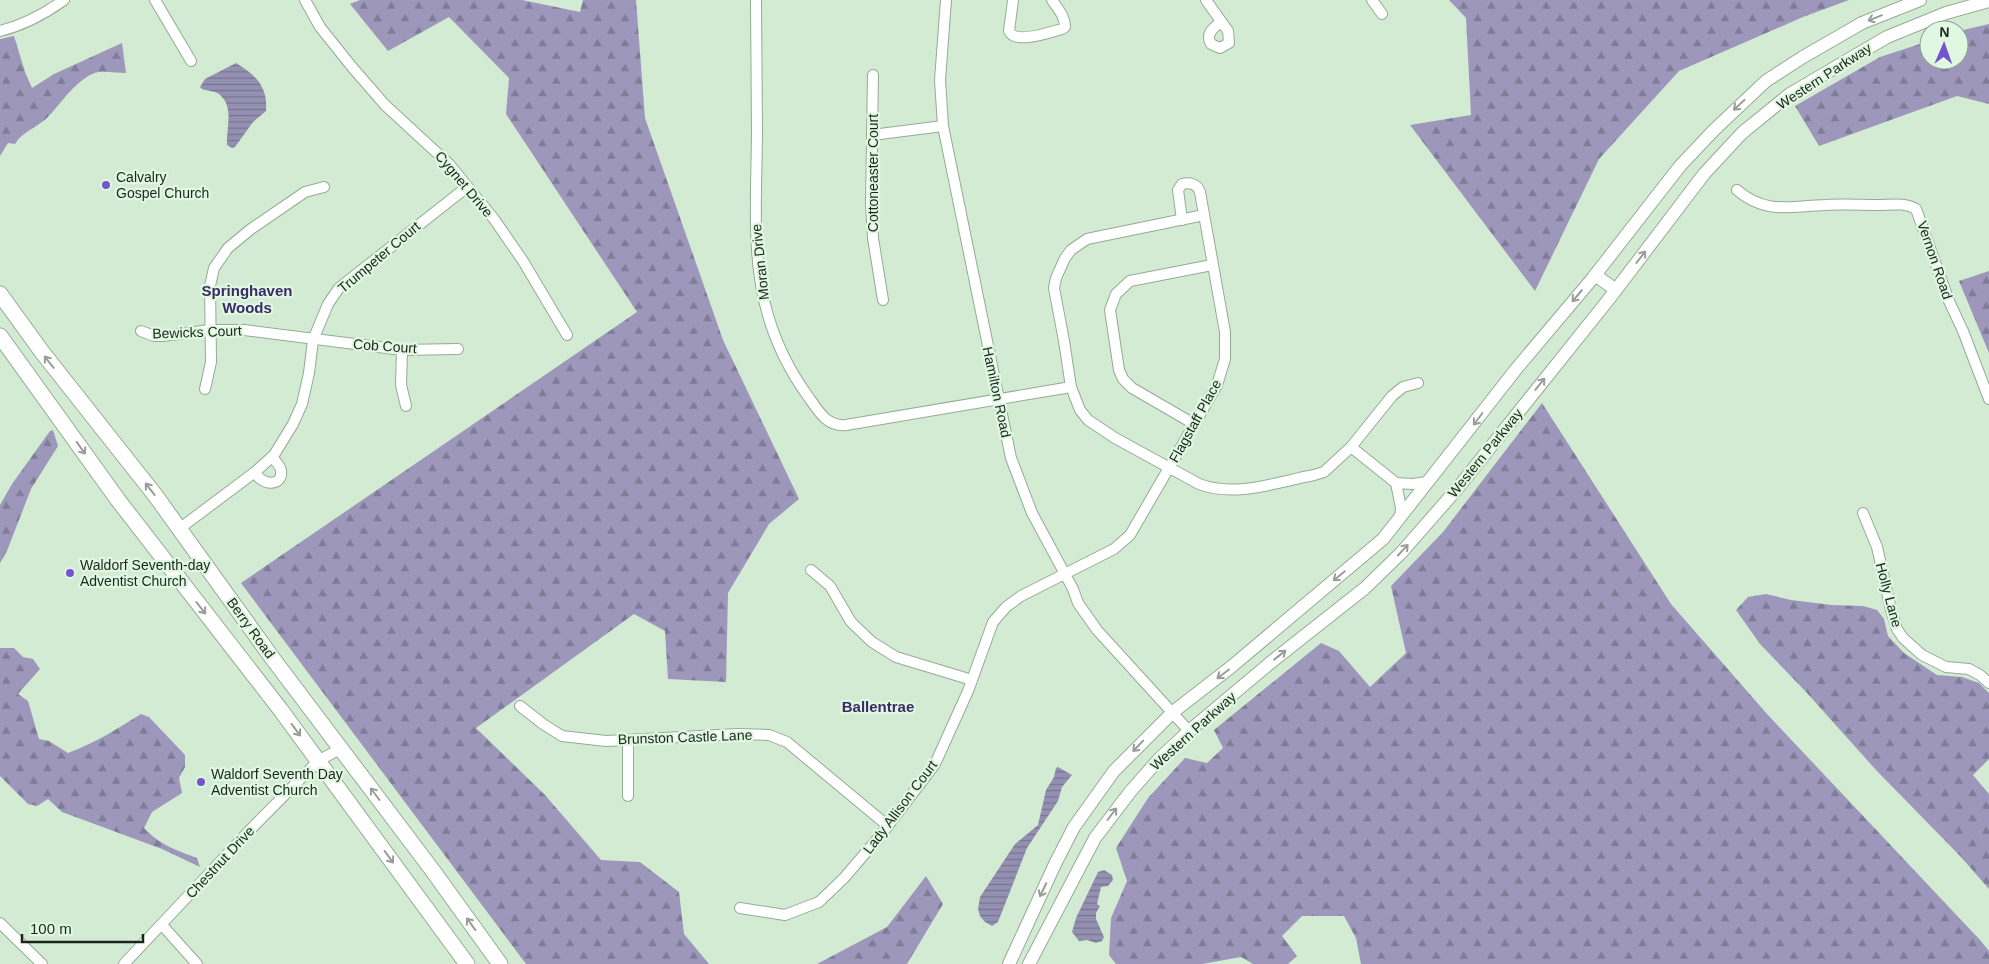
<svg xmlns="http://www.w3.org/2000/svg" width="1989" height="964" font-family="Helvetica,sans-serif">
<defs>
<pattern id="forest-firs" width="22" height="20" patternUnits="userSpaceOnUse" patternTransform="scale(1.25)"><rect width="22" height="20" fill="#9d98bb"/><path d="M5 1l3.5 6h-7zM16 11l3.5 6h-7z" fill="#7f7c97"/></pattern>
<pattern id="water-rules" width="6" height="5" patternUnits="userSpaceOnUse" patternTransform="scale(1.25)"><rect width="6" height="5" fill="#9490b2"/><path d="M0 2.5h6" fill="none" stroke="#787590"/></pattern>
</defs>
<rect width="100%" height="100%" fill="#d3ebd3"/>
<g fill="url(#forest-firs)">
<path d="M360,0h162l58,12 3,-12h53l9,118 78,222 76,159 -30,25 -41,69 -2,89 -58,-3 -3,-48 -31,-17 -158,114 69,67 56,65 39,2 39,30 5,42 25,30h-183l-285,-381 396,-271 -131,-198 3,-36 -60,-61 -61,34 -38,-47z"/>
<path d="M1449,0h400l-46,17 -124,54 -80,88 -64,132 -125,-166 61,-10 -5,-97z"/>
<path d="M1989,24v80l-32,-8 -138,50 -24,-40 85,-49 49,-16v19h30v-29z"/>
<path d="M14,36l11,36 7,16 22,-14 68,-31 4,30c-8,0 -19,-2 -27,-1 -20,3 -39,33 -52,46 -11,10 -25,14 -32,26l-7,-1 -8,13v-117z"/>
<path d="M1989,271v82l-30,-72z"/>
<path d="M1542,403l129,201 96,110 213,226 9,11v13h-628l-5,-26 -12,-22h-42l-20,20 15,20 -9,8h-35l-12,-7 -39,7h-86l-7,-9 2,-37 16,-37 -11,-33 32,-50 37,-40 22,5 16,-15 -9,-18 107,-87 18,8 31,36 36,-34 -15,-67 52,-54z"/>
<path d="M53,430l5,16 -27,43 -24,62 -7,12v-58l12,-21 38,-53z"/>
<path d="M1766,594l25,6 41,5 31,1 14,4 7,9 4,17 16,17 33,22 25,2 17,6 10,10v66l-16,16 16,19v95l-28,-32 -85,-87 -69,-77 -47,-49 -24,-34 12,-13z"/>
<path d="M0,648h14l9,9 10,2 7,10 -22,25 10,7 11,38 10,2 19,12c27,-10 49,-24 73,-39l8,3 36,38v12l-6,11 3,15 -30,19 -8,16c16,17 32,22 53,30l3,9 -38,-18 -100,-37 -14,-13 -11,7 -9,-2 -28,-28z"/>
<path d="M926,876l17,28 -36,60h-90l70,-37z"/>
</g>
<g fill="url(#water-rules)">
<path d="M236,63c20,12 32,24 30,48l-13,11 -18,25 -3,1 -5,-3c-1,-15 7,-37 -6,-49 -4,-5 -13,-5 -19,-7l-2,-2 5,-8z"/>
<path d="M1058,767l14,8 -10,12 -4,14 -31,47 -29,74 -6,4 -7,-4 -5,-6 -2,-7 2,-12 35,-53 23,-19 8,-35 8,-13 2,-9z"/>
<path d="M1104,870l8,5 1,5 -5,6 -7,1 -4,17 3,2 -4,7v6l8,18 -2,4 -6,2 -9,-3 -8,1 -7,-9 4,-14 22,-46z"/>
</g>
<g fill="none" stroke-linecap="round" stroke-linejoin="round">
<g stroke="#94ab95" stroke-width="12">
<g id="minor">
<path d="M155,0l36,61"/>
<path d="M305,0l15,27 32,40 33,38 64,59 45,55 29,42 44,74"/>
<path d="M756,0c0,44 1,89 1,133 -1,98 -11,177 50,262 11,15 19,32 39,30l225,-38"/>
<path d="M946,0l-6,80 3,46 68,332 21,55 41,76 5,14 19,27 92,101"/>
<path d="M1013,0l-4,31c6,14 41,1 53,-2l3,-2c0,-11 -7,-18 -13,-27"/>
<path d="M1206,0l22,31 1,12 -9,5 -9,-4c-6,-10 2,-16 10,-22"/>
<path d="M1372,0l10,14"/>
<path d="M0,31c24,-6 43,-16 64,-31"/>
<path d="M873,75l-2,129 2,34 10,62"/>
<path d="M872,135l71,-9"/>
<path d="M1737,190c29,25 54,16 88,15 17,-1 35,0 53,0 13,0 27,-3 38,4l33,92 14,30 26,68"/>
<path d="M1204,215l-117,24 -16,11 -6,8 -9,20 -2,10 10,53 7,46 9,23 8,10 27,18 84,46c36,14 78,-2 115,-9l10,-3 27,-25 41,-51 11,-9 15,-4"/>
<path d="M141,331l13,5h9l47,-6h34l158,20 56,-1"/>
<path d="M402,350l-1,35 5,21"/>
<path d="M205,389l6,-27 -1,-76 4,-18 14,-20 23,-19 54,-37 19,-5"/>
<path d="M1194,424l-62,-36 -9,-9 -4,-9 -9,-60 6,-16 14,-13 82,-16"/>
<path d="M1351,447l45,36 16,1 16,-2"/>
<path d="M255,472c6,14 28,15 26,-1 0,-5 -6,-10 -9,-14"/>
<path d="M1396,483l5,25 -1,11"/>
<path d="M1863,513l14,34 14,63 6,19 6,9 19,17 24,12 23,2 11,6 9,8"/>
<path d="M179,529l76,-57 19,-17 19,-31 9,-20 7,-31 4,-33 15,-36 11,-16 128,-101"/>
<path d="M811,570l19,16 21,36 21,20 24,15 76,23"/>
<path d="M520,706l23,18 19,12 44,5 132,-7 31,1 18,7 101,84"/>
<path d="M628,740v56"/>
<path d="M740,908l45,7 34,-13 25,-24 36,-42 55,-72 33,-73 25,-69 13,-15 15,-11 93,-47 16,-14 87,-150 8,-26v-27l-25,-140c-3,-8 -10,-10 -18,-8l-4,6 4,30"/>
<path d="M0,923l42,41"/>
<path d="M162,925l35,39"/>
<path d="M124,964l125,-133 69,-70 22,-12"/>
</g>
</g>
<g stroke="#94ab95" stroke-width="14">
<g id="major">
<path d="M1595,275l21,15"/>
<path d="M1009,964l46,-100 19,-37 40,-56 59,-59 58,-45 152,-128 134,-171 75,-89 88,-113 34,-36 52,-49 37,-24 59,-34 58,-23"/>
<path d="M1029,964l66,-126 35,-46 29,-33 30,-28 81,-68 95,-75 36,-35 56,-64 152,-190 95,-125 38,-41 48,-39 97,-57 59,-24 43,-12"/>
</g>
</g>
<g stroke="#94ab95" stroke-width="17">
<g id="highway">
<path d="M0,294l42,58 113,143 118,164 160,212 67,93"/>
<path d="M0,336l118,164 162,209 187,255"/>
</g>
</g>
<use href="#minor" stroke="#fff" stroke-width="10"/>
<use href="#major" stroke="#fff" stroke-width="12"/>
<use href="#highway" stroke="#fff" stroke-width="15"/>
</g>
<defs><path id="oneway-shaft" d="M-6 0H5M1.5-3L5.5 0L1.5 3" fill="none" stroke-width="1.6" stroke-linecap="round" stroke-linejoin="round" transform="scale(1.25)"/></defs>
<g stroke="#999d99">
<use href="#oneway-shaft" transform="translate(1875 18) rotate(158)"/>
<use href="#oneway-shaft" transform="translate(1739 105) rotate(137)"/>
<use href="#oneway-shaft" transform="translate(1641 257) rotate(-52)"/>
<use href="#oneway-shaft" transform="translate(1577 296) rotate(130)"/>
<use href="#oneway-shaft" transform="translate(49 362) rotate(-128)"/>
<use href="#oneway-shaft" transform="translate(1540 384) rotate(-51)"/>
<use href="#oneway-shaft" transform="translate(1478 419) rotate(127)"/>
<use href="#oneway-shaft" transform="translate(81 448) rotate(54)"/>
<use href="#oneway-shaft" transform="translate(150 489) rotate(-128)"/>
<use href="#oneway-shaft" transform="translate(1403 550) rotate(-47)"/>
<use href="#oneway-shaft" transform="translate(1339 576) rotate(141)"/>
<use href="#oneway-shaft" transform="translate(201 608) rotate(52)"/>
<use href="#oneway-shaft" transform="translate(1280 655) rotate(-38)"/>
<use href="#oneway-shaft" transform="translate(1223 674) rotate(143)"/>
<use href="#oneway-shaft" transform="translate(296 730) rotate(54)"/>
<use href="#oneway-shaft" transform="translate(1138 746) rotate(134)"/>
<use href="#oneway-shaft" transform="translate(375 794) rotate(-127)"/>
<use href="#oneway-shaft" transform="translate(1112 814) rotate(-53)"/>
<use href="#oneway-shaft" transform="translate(389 857) rotate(54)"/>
<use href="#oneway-shaft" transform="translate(1043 890) rotate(115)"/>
<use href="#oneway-shaft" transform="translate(471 924) rotate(-126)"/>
</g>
<g fill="#7454ce" stroke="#e0f8e1" stroke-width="2">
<circle cx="106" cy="185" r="5"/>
<circle cx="70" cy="573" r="5"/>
<circle cx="201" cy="782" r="5"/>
</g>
<g text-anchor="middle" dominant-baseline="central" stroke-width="4.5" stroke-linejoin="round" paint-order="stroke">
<g font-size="14" fill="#1c251d" stroke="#e0f8e1">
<text transform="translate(1824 76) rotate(-33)">Western Parkway</text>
<text transform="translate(873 173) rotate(-90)">Cottoneaster Court</text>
<text transform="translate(464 184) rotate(50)">Cygnet Drive</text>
<text transform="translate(379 257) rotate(-40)">Trumpeter Court</text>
<text transform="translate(1935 260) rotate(71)">Vernon Road</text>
<text transform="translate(760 262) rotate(-96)">Moran Drive</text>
<text transform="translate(197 332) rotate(-2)">Bewicks Court</text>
<text transform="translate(385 346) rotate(4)">Cob Court</text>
<text transform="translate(997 392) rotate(78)">Hamilton Road</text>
<text transform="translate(1195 421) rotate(-61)">Flagstaff Place</text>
<text transform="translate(1485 453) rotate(-51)">Western Parkway</text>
<text transform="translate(1889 595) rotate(75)">Holly Lane</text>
<text transform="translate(251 628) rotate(54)">Berry Road</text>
<text transform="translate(1193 731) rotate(-42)">Western Parkway</text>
<text transform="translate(685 737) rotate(-2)">Brunston Castle Lane</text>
<text transform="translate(900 807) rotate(-53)">Lady Allison Court</text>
<text transform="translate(220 862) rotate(-47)">Chestnut Drive</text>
</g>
<g font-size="14" fill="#1c251d" stroke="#e0f8e1" text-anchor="start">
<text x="116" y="177">Calvalry<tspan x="116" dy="16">Gospel Church</tspan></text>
<text x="80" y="565">Waldorf Seventh-day<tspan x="80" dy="16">Adventist Church</tspan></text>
<text x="211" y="774">Waldorf Seventh Day<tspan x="211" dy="16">Adventist Church</tspan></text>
</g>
<g font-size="15" font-weight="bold" fill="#392b66" stroke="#e0f8e1">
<text x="247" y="290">Springhaven<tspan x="247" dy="17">Woods</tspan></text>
<text x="878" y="706">Ballentrae</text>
</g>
</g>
<g transform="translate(1944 45) rotate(2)"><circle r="24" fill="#e0f8e1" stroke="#92a493"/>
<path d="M0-4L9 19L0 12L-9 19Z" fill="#7454ce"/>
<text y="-8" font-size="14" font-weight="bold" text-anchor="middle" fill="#1c251d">N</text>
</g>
<path d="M22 934v8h121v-8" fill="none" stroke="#1c251d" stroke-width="2.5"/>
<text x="30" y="934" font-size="15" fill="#1c251d" stroke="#e0f8e1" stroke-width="4" paint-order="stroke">100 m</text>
</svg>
